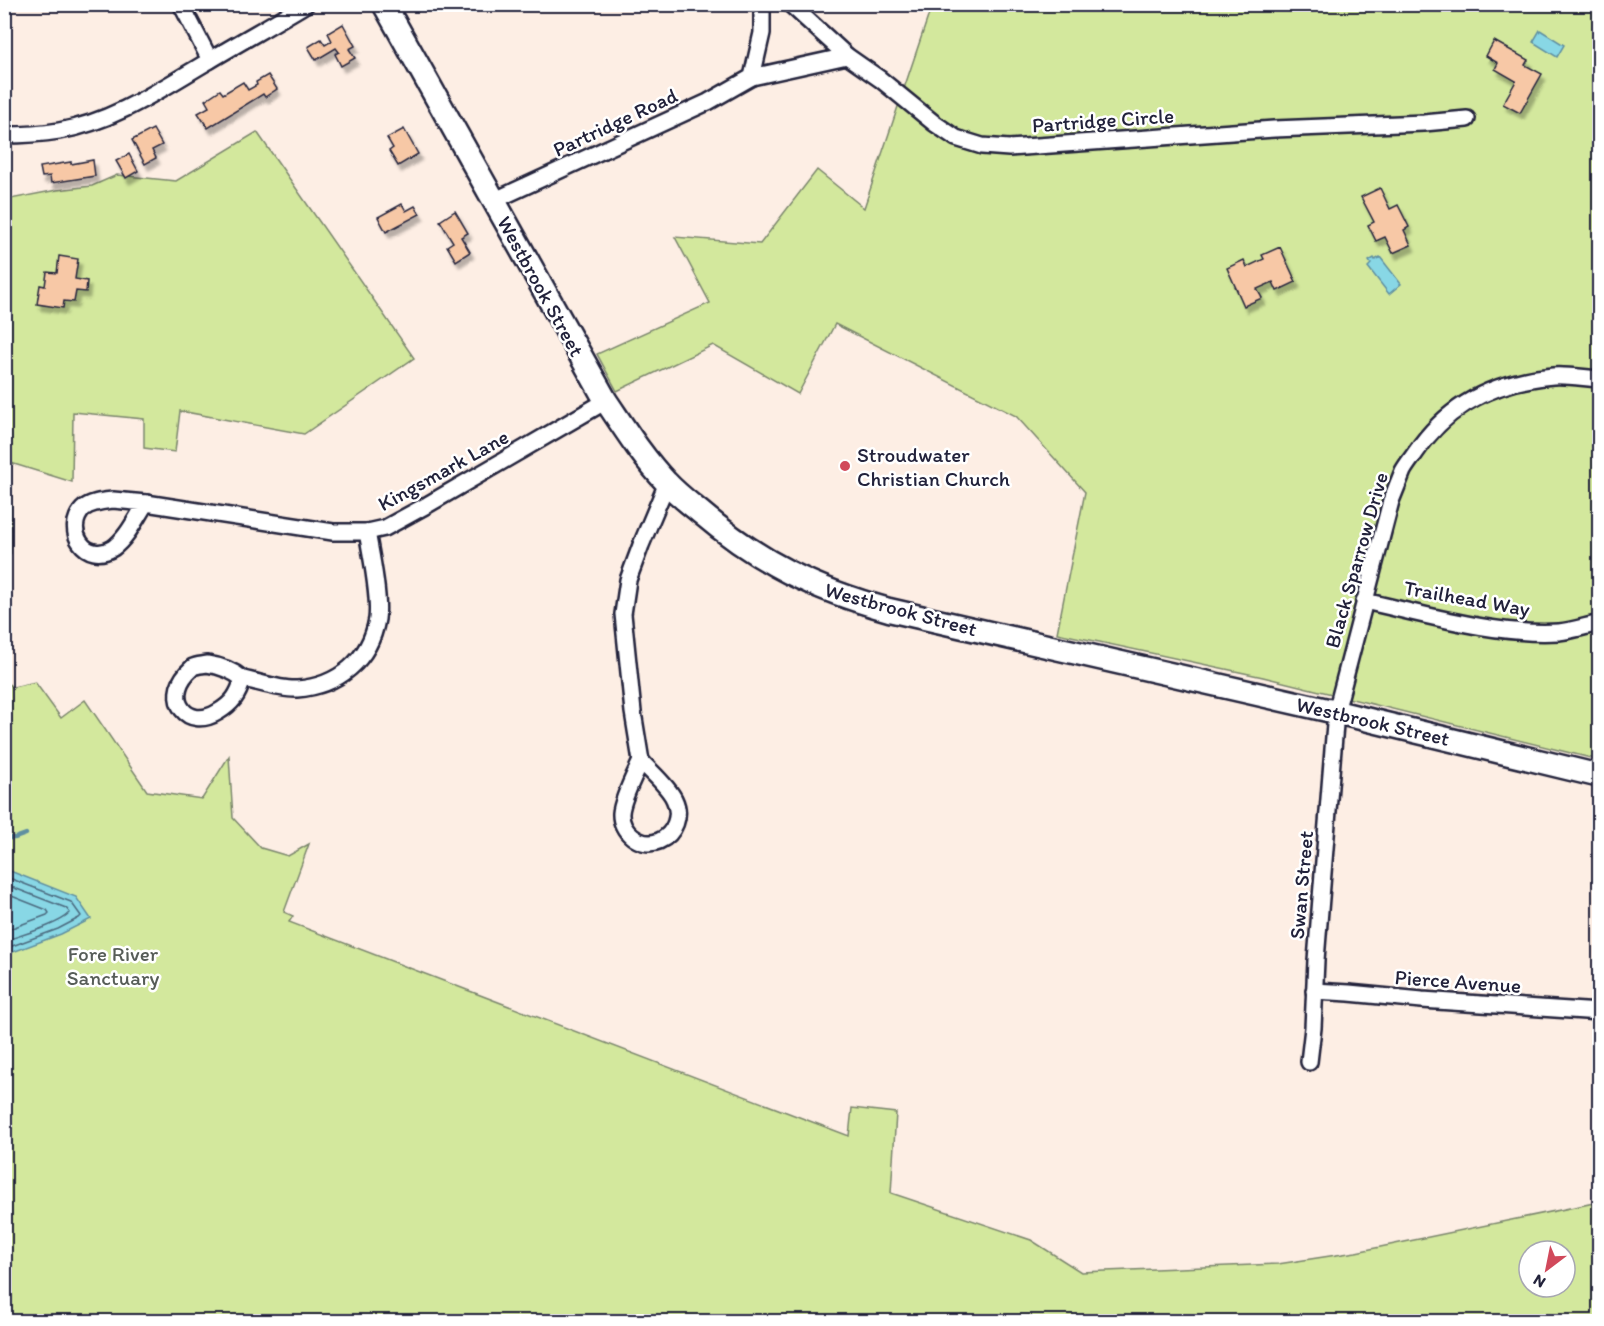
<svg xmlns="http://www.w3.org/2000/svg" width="1604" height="1326" font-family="Itim,sans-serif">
<defs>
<filter id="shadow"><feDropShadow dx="3.5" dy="6" stdDeviation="1.5" flood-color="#0004"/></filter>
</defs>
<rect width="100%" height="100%" fill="#fdeee4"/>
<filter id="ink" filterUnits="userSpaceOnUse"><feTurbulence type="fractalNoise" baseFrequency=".0167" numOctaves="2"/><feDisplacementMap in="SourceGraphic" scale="12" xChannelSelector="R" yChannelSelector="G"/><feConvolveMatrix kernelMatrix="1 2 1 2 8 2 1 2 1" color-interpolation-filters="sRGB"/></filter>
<g filter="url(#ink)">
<g fill="#d3e89d" stroke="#7a856c" stroke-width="1.5" fill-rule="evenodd">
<path d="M930,5h669v755l-336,-83 -206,-44 28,-141 -69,-76 -181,-92 -37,70 -85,-49 -96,46 -20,-37 113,-51 -35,-66 85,7 57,-74 47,38 67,-200z"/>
<path d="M257,132l157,226 -110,76 -124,-23 -5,41 -31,-4v-29l-71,-7 -1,70 -61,-19v90l-6,11v-364l52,-10 35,-4 25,-11 59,6z"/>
<path d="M4,681l9,6 22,-5 26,36 24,-18 62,91 55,8 27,-43 4,62 28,30 27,8 21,-12 -25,68 9,4 -4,6 560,214 3,-28 44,5 -5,80 140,47 50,32 197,-8 78,-12 243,-50v119h-1594zM1529,1251h36v36h-36z"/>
</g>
<g fill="#88d7e5" stroke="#5f8fa1" stroke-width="1.5">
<path d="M1540,30l24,15 -7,12 -24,-15z"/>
<path d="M1380,257l21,27 -12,10 -21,-27 3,-3 -2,-3 5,-3 1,2z"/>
<path d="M5,869l71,28 15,22 -30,15 -56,21z"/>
</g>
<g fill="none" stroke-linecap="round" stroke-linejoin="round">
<g stroke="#4b6a7f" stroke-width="1.5">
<path d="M4,876l67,26 10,14 -2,2 -21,11 -54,20"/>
<path d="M4,884l62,24 4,5c-11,12 -49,22 -66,28"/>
<path d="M4,893l43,17 2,3 -2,2 -43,16"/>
</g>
<path stroke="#5f8fa1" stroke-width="4.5" d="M4,838h11l11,-4"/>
</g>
<g fill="#f7c8a6" stroke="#22223b" stroke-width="1.5" filter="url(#shadow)">
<path d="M343,24l12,22 -6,3 6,9 -14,8 -6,-12 4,-2 -3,-4 -20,12 -8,-13 13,-8 4,6 7,-4 -4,-8z"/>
<path d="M1494,41l34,19 -3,5 17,9 -22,39 -17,-9 13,-23 -21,-12 3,-6 -12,-7z"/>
<path d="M268,75l9,14 -12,8 -2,-3 -55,34 -10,-15 11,-6 -4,-7 15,-10 3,4 20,-12 5,8 9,-5 -1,-3z"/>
<path d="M153,129l9,16 -10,5 4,8 -11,6 -13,-24z"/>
<path d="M404,129l14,25 -20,12 -9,-15 4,-3 -6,-10z"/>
<path d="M129,154l9,17 -12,7 -10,-17z"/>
<path d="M93,160l2,16 -44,7 -1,-7 -8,1 -2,-10 31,-5v2z"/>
<path d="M1380,188l10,21 8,-4 11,22 -5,3 7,15 -18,8 -8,-16 -9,4 -8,-16 6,-3 -13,-25z"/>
<path d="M402,204l4,7 9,-5 5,8 -34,18 -8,-15z"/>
<path d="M455,211l13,22 -7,4 9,15 -14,9 -9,-15 6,-4 -13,-21z"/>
<path d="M1280,247l16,35 -19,9 -4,-9 -16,7 5,9 -18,8 -17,-38 17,-8 3,7 17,-8 -2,-4z"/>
<path d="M59,256l19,3 -3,20 12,2 -1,11 -10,-1 -2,11 -10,-1 -1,7 -26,-4 3,-19 5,1 2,-14 10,1z"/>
</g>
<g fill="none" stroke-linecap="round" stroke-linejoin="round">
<g stroke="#22223b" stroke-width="20">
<g id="minor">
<path d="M181,4l29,56"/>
<path d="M790,4l57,52 33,23 54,44 22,15 26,8 27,2 265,-19 150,-6 43,-4"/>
<path d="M752,77l95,-21"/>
<path d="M4,135c19,0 37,-1 55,-4 54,-9 102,-42 148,-69 33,-20 66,-38 99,-58"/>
<path d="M493,201l215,-99 44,-25 10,-44v-29"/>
<path d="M113,500l33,3c-10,15 -19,35 -33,45 -27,17 -50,-18 -30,-39 7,-7 21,-8 30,-9z"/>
<path d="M146,503l187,29h34l18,-4 42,-23 179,-104"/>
<path d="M1364,601c60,13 133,35 195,31 13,-1 27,-6 41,-9"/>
<path d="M207,664c14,2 25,6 36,15 -5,16 -10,24 -25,33 -31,19 -54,-13 -31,-39 2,-2 4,-4 6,-6 4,-2 10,-2 14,-3z"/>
<path d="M243,679c16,3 38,11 54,10 41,-3 73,-29 80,-70 3,-22 -6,-65 -10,-87"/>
<path d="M641,761l-8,-49 -10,-98 5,-34 13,-35 26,-62"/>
<path d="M641,761c10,11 27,25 33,38 8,16 1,35 -15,42 -19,8 -39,-10 -38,-28 1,-14 14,-39 20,-52z"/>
<path d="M1314,991l35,2 73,7 178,12"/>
<path d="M1309,1062l4,-34 3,-68 20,-248 55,-211c4,-10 8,-20 12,-30 4,-7 9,-13 13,-19 33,-49 80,-71 137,-76 15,-1 31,2 47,3"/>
</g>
</g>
<g stroke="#22223b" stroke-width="27">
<path id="secondary" d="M384,4l222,397c19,28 37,57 60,81 10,11 23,21 34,30 60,51 114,77 189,98l447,102 264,64"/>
</g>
<use href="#minor" stroke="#fff" stroke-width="15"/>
<use href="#secondary" stroke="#fff" stroke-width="22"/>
</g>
</g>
<circle fill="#d1495b" stroke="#fff" stroke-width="2" cx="845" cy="466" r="6"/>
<g text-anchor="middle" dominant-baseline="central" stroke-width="5" stroke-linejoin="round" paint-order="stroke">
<g font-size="21" fill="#22223b" stroke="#fff">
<text transform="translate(1103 120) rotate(-4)">Partridge Circle</text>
<text transform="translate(615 122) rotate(-25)">Partridge Road</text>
<text transform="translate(541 286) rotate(61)">Westbrook Street</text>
<text transform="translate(443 470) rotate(-29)">Kingsmark Lane</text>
<text transform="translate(1356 560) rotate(-74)">Black Sparrow Drive</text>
<text transform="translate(1467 598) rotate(10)">Trailhead Way</text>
<text transform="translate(901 609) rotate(15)">Westbrook Street</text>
<text transform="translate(1373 721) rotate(13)">Westbrook Street</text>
<text transform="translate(1301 885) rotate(-85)">Swan Street</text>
<text transform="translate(1458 981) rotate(4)">Pierce Avenue</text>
</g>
<g font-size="21" fill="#22223b" stroke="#fff" text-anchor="start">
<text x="857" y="454">Stroudwater<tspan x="857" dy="24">Christian Church</tspan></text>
</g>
<g font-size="21" fill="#575d58" stroke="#fff">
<text x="113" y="953">Fore River<tspan x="113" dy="24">Sanctuary</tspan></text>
</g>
</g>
<rect width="1604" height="1326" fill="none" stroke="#fff" stroke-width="24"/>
<rect x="12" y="12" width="1580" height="1302" fill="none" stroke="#22223b" stroke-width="2" filter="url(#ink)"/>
<g transform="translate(1547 1269) rotate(212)"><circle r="28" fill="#ffffff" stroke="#a7a7b1" stroke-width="1.5"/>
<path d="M0-4.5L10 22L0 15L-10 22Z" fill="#d1495b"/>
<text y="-9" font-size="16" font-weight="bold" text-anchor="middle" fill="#22223b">N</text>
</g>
</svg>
